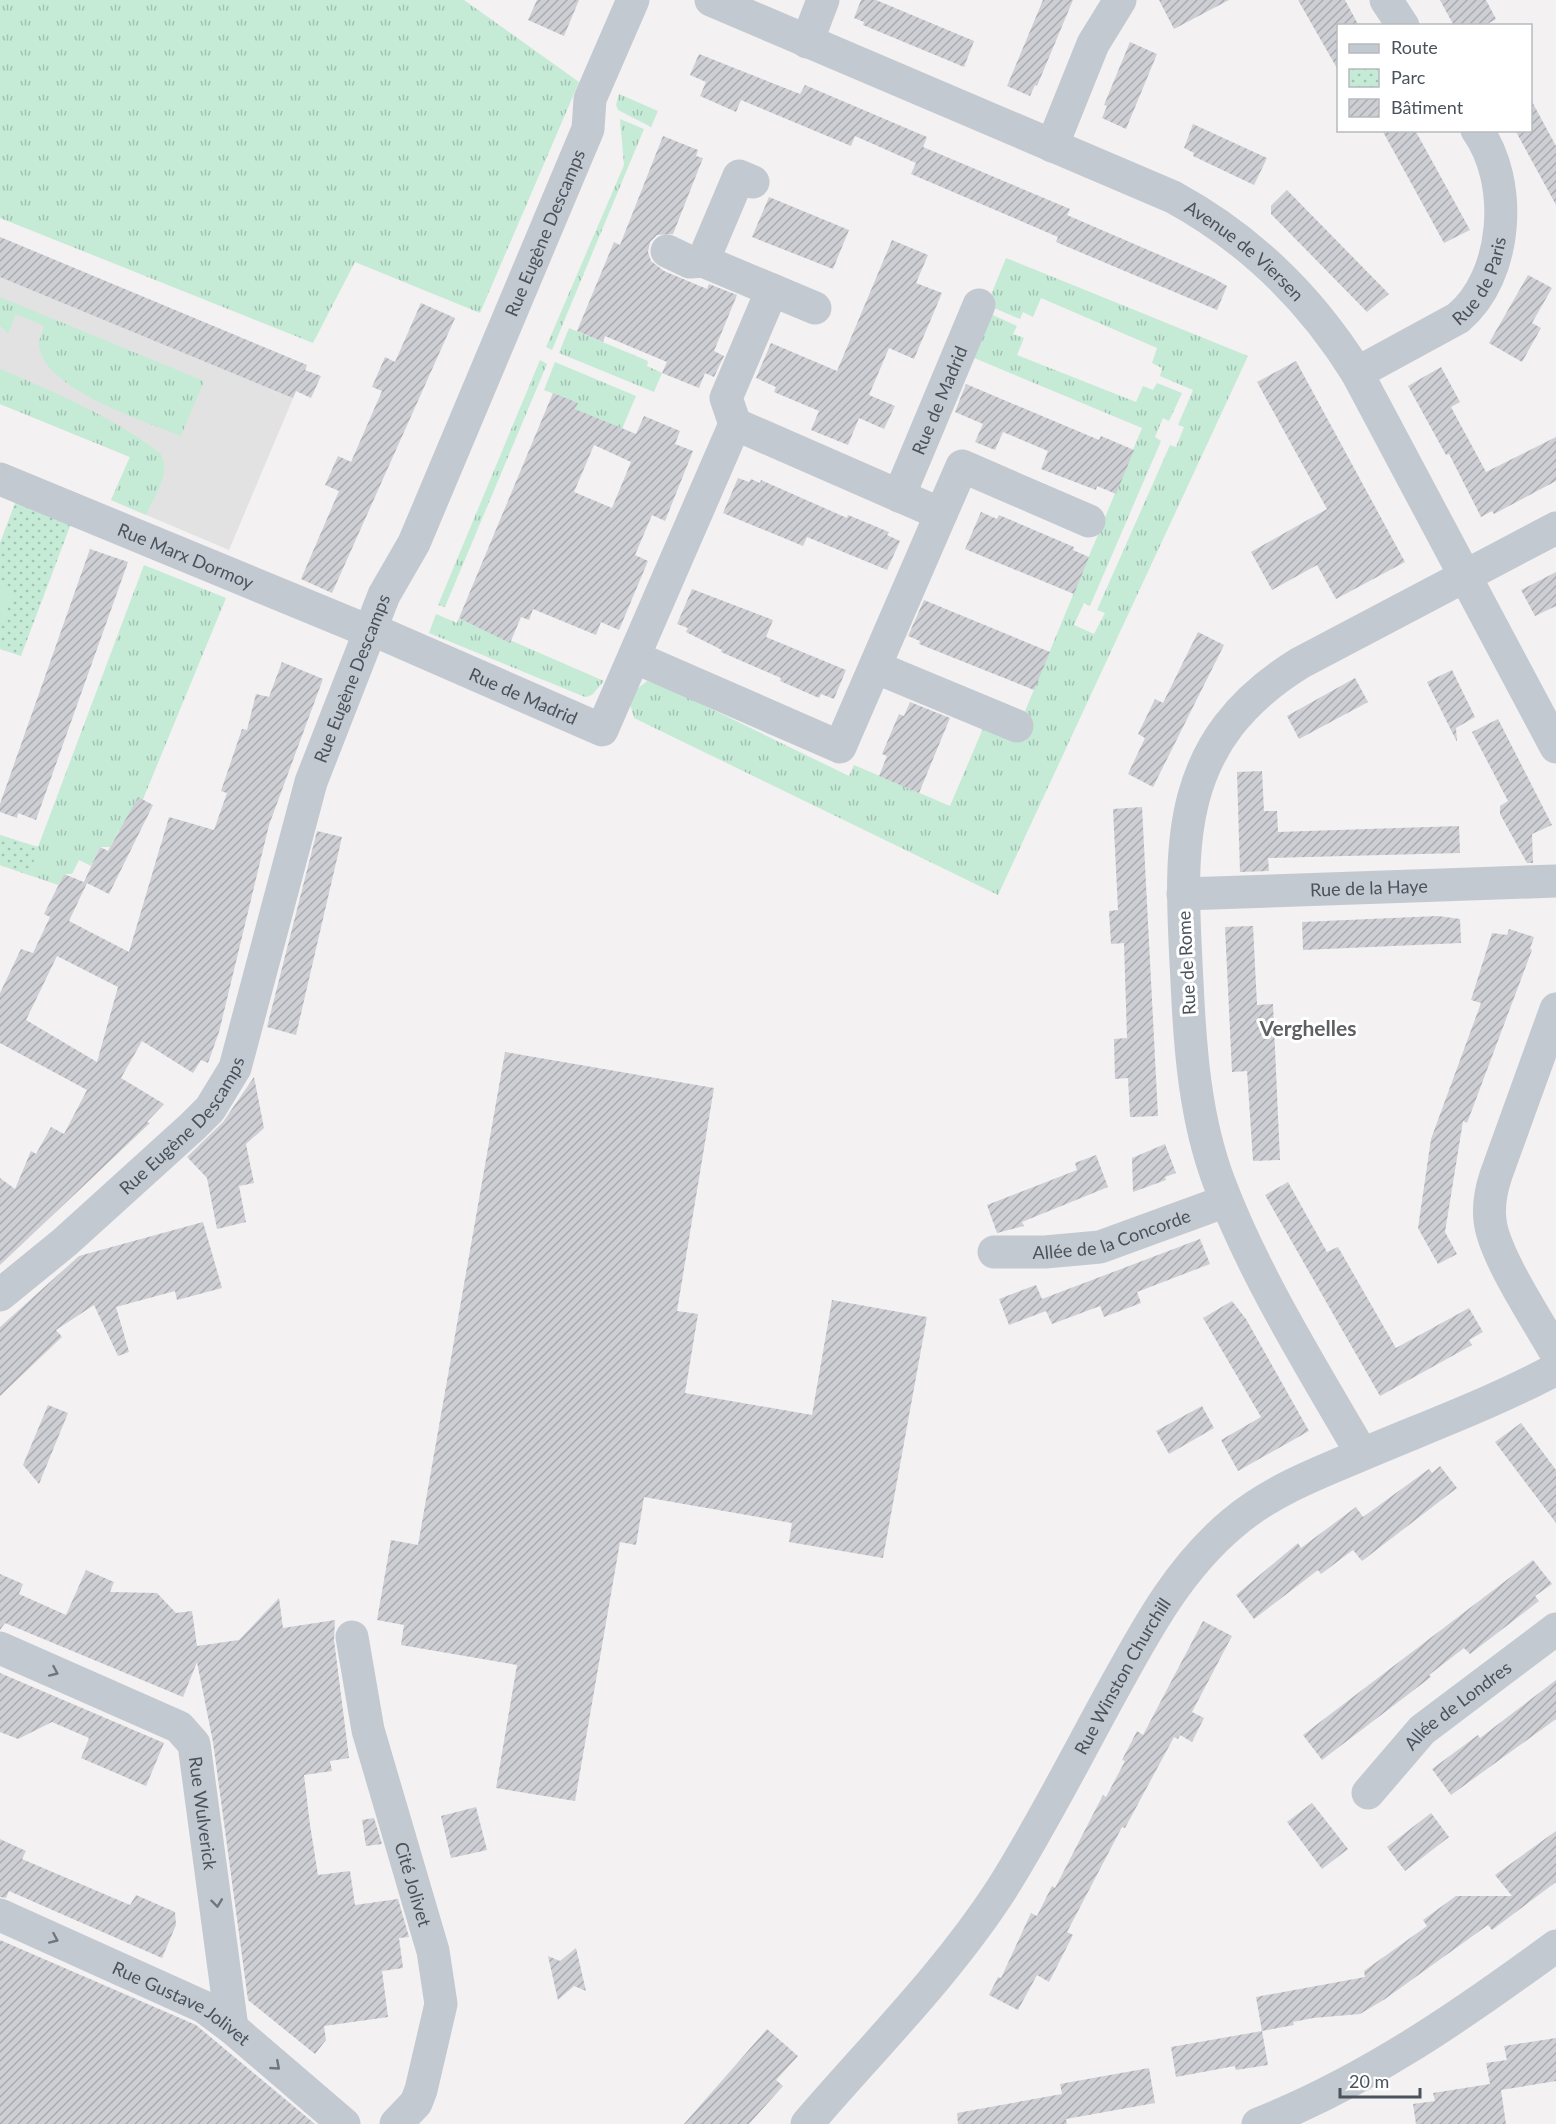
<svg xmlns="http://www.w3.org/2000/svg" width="1556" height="2124" font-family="Lato,sans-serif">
<defs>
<pattern id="grass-tufts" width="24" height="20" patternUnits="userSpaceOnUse" patternTransform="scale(1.5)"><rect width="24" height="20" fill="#c5ebd7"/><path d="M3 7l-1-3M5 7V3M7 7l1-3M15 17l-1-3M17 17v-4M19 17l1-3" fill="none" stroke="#a2c1b2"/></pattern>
<pattern id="park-dots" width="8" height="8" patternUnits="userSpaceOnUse" patternTransform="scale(1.5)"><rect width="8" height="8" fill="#c5ebd7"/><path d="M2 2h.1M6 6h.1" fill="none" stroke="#a2c1b2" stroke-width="1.8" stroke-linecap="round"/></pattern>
<pattern id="building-hatch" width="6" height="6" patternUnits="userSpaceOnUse" patternTransform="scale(1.5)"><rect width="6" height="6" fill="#cecfd4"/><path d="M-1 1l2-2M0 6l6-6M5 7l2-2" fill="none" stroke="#a9abaf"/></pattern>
</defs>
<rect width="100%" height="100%" fill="#f3f1f1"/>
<path fill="#e3e2e2" d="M0,237l307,128 -78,185 -118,-50 19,-43 -130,-53z"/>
<g fill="url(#grass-tufts)">
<path d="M0,0h464l115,82 -99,231 -125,-51 -42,81 -313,-125z"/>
<path d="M619,94l39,17 -7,16 -33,-17 -2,-5z"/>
<path d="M620,119l24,10 -92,221 -6,-3 78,-182z"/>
<path d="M1006,258l242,98 -250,539 -364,-177 -4,-14 7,-15 10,-8 11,2 191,93 5,-11 96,41 34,-80 39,-10 119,-288 -175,-73 17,-44 33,15 -4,8 11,4 -7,17 119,47 7,-16 10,4 4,-7 25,10 -13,28 -6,-3 -8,19 6,4 -71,165 -6,-3 -10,22 20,9 11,-21 -8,-3 73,-165 6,2 8,-20 -6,-2 15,-35 -33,-14 2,-8 -10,-5 5,-15 -116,-50 -8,19 -10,-5 -3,7 -33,-14z"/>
<path d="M0,297l204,84 -23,55c-34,-14 -141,-48 -142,-92 0,-6 4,-12 5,-18l-28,-12 -8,20 -8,-8z"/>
<path d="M569,328l79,33 -1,5 15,7 -8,19 -95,-39z"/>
<path d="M540,360l7,4 -102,243 -7,-2z"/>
<path d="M555,362l81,34 -14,33 -47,-20 2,-6 -33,-13z"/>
<path d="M0,369c55,23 113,48 160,84 13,18 -6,44 -14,62l-35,-15 19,-43 -130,-53z"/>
<path d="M144,565l82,33 -87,211 -12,25 -8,-4 -9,17h-10l-9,19 -12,-6 -7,14h-8l-6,11 -58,-20v-30l38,12z"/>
<path d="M436,614l21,9 2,-5 145,63 -12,14 -7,2 -156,-64z"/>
</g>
<g fill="url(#park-dots)">
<path d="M17,498l55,23 -51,135 -21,-7v-106z"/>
<path d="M0,835l38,13 -9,27 -29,-10z"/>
</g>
<path fill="#c5ebd7" d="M0,588l13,5 -12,34h-1z"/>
<g fill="url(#building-hatch)" fill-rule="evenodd">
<path d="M537,0h42l-15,36 -36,-16z"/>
<path d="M861,0h15l98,41 -10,26 -101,-42 1,-3 -10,-4z"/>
<path d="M1043,0h30l-36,86 -2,-1 -5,11 -23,-10z"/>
<path d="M1159,0h70l-55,29z"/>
<path d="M1298,0h47l14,26h-21v44z"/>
<path d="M1440,0h46l10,19 -12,7h-30z"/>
<path d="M1130,42l27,12 -31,75 -24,-11 5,-12 -3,-1z"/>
<path d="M699,54l101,40 5,-9 122,52 -4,10 147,62 -3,6 146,63 14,8 -10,24 -161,-68 2,-5 -147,-63 5,-11 -61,-27 -4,10 -110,-46 -5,12 -36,-16 6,-14 -16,-7z"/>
<path d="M1530,98l26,48v59l-41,-75h15z"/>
<path d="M1193,124l74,34 -13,27 -61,-29 1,-3 -10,-5z"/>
<path d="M1382,130h33l55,100 -26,13z"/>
<path d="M663,136l35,14 -2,6 7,2 -30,76 -16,1 -7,7 -2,10 3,9 13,10 43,18 2,-5 28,11 -23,56 10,5 -10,21 -9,-4 -6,15 -37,-15 5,-11 -62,-26 -2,6 -26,-11 37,-89 6,3z"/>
<path d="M1287,190l102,104 -22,18 -96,-98v-8z"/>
<path d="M769,197l80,33 -16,39 -81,-32z"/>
<path d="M0,237l307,128 -2,5 16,6 -10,22 -15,-7 -3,7 -293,-121z"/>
<path d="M892,240l36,15 -12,28 26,10 -28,66 -25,-11 -20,47 26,11 -11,23 -25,-11 -11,27 -37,-15 8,-19 -45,-19 2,-5 -20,-9 15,-35 66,28z"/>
<path d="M1528,275l24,13 -20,35 9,5 -19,34 -33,-19z"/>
<path d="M421,303l34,15 -123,275 -31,-14 38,-88 -14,-6 13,-29 13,6 31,-71 -10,-4 13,-30 10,5z"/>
<path d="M1296,361l109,201 -69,37 -19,-34 -45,25 -21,-38 76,-43 -70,-127z"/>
<path d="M1441,367l19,35 -9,5 35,65 70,-35v44l-62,33 -2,-3 -11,6 -32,-63 -3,1 -38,-69z"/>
<path d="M966,384l133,56 2,-4 33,14 -18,44 -19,-8 -1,4 -55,-21 7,-18 -45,-19 -8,18 -20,-8 8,-18 -28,-12z"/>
<path d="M553,393l25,10 -3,6 61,25 8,-18 36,15 -5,13 18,7 -28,70 -13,-6 -17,40 13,6 -29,69 -18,-8 -5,13 -63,-26 -4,11 -8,-3 -11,26 -51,-25zM594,445l37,17 -19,46 -38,-16z"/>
<path d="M738,478l11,4 2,-3 9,4 1,-3 86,38 1,-3 41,17 -2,3 13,6 -13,29 -80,-33 -4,9 -80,-33z"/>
<path d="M981,512l16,7 2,-4 75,32 -1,3 16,7 -15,37 -109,-45z"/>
<path d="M90,549l38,13 -92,258 -18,-7 -1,5 -17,-6v-8z"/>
<path d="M1556,572v34l-21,10 -14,-26z"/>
<path d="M692,589l81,31 -7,17 80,33 -12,29 -13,-5 -2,4 -39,-17 1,-3 -60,-26 1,-2 -36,-18 2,-4 -11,-4z"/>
<path d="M924,600l126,52 -16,38 -115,-46 1,-3 -12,-5z"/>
<path d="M1198,632l26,13 -71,142 -25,-13 17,-36 -7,-4 17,-35 8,4z"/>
<path d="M282,662l41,17 -54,146 -50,207 -11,31 -7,-3 -8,13 -51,-32 -21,37 43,26 -17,18 3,1 -150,142v-87l15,11 16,-38 5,3 15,-27 13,7 23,-44 -87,-47v-50l21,-44 12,4 17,-36 -6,-3 20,-40 22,9 -2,-1 16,-35 8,4 30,-54 15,8 -44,89 -22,-11 -18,38 60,31 40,-135 45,13 13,-37 -6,-2 21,-62 5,1 9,-36 13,3zM57,956l61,31 -21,75 -71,-42z"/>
<path d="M1452,670l23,47 -19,11 1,14 -30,-60z"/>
<path d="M1355,678l13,24 -69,37 -12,-23z"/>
<path d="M910,702l40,16 -31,75 -40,-17 8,-20 -5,-2 17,-40 5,2z"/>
<path d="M1498,719l54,106 -20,9 1,29h-6l-27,-49v-8l8,-5 -36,-69z"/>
<path d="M1262,771l2,40h13l1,21 181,-6 1,27 -192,5 1,13 -29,1 -3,-100z"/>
<path d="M1142,807l16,309 -28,1 -2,-39 -13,1 -1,-40 13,-1 -3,-95 -13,1 -2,-33 9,-1 -5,-101z"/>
<path d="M317,831l25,6 -46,198 -29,-8z"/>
<path d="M1438,916l22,3 1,24 -158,7 -1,-28z"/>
<path d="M1253,926l4,79 16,-1 7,156 -27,1 -6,-90 -15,1 -7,-145z"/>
<path d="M1509,929l25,8 -4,12 2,1 -65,173 -4,-2 -18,111 12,22 -19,10 -20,-36 13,-89 50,-136 -10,-3 21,-67 15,2z"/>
<path d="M505,1052l209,36 -37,223 21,3 -13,79 127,22 20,-115 95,17 -44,241 -94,-16 3,-19 -148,-26 -8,48 -16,-3 -45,259 -79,-13 21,-123 -116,-20 3,-20 -27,-5 14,-80 27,5z"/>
<path d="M254,1077l10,51 -18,16 8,39 -15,3 7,36 -29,7 -10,-51 -20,-21 36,-35z"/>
<path d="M1165,1144l11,29 -11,4 1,3 -33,12 -1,-34z"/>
<path d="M1096,1155l12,32 -86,35 2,4 -27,7 -10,-28 90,-35 -2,-7z"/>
<path d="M1288,1182l39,70 11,-5 58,101 73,-40 14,24 -14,8 3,5 -92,51 -115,-201z"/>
<path d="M203,1222l19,66 -45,12 -2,-9 -59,16 13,45 -11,4 -24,-51 -38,25 6,7 -62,59v-69l79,-71z"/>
<path d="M1200,1239l10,25 -73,28 4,11 -37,14 -4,-11 -48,18 -6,-13 -37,14 -10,-26 37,-14 6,14z"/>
<path d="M1232,1301l14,18 63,112 -71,40 -17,-31 40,-23 -58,-99z"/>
<path d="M48,1405l20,8 -29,71 -16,-19z"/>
<path d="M1202,1406l12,22 -45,26 -13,-23z"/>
<path d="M1521,1423l35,47v53l-61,-81z"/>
<path d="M1440,1466l17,22 -95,73 -9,-11 -32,24 -3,-4 -64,49 -18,-24 62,-52 3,5 55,-41 7,10 66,-48 3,4z"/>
<path d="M1533,1560l19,24 -17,12 4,5 -69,53 -6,-6 -35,27 2,2 -109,83 -19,-25z"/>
<path d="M86,1570l28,12 -4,10 47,1 19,20 16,-2 5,35 42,-6 40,-42 4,30 52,-8 -1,20 15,118 -19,3 2,10 -28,4 6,50 8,50 32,-4 5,34 43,-6 11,38 -10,1 4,30 -21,3 6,46 -64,9 2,14 -11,14 -67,-54 -35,-258 -16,-80 -14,35 -178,-74 -5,7v-56l23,10 -4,10 47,21z"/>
<path d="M1203,1621l29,15 -40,76 12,6 -12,24 -12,-7 -2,4 -4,-2 -49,91 -3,-1 -55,105 6,3 -24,47 -12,-7 -19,35 -29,-15 9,-18 3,1 30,-65 6,3 15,-30 3,2 48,-93 3,2 19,-36 -3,-1 15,-29 6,4z"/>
<path d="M0,1673l164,70 -18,43 -65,-28 8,-20 -37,-16 -34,17 -18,-7z"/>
<path d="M1556,1680v39l-105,76 -19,-26 46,-34 2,3z"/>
<path d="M1312,1803l36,46 -26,20 -35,-47z"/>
<path d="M476,1807l11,43 -36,8 -10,-42z"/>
<path d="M1431,1813l18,24 -44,34 -18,-24z"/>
<path d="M374,1818l8,26 -16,2 -4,-26z"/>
<path d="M1556,1831v51l-64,48 -4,-5 -103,74 -25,15 -47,4 -20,4 1,3 -32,6 -6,-34 109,-20 -1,-6 63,-45 -4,-6 33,-24h56l-17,-21z"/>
<path d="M0,1839l26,12 -4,8 108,46 6,-10 39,17 1,13 -14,33 -153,-67 -3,7 -6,-1z"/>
<path d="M0,1940l196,85 119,99h-315z"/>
<path d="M576,1948l10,43 -12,-5 -16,14 -10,-44 12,5z"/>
<path d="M767,2029l31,27 -22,24 7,6 -34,38h-65z"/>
<path d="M1262,2031l6,34 -32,5 -1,-4 -59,11 -5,-30z"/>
<path d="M1556,2038v43l-55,9 5,34h-90l-3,-20 22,-3 -2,-8 57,-9 -4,-21 21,-3 -3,-14z"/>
<path d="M1149,2068l6,35 -89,16 1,5h-109l-1,-11 105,-19 -2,-10z"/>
</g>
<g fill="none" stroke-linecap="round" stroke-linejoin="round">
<g stroke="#c3c9d0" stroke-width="33">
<path id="s1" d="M711,0l462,197c77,42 138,102 184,176l199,374"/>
<path d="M1386,0l17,26"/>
<path d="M807,42l16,-42"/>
<path d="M1052,146l41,-102 27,-44"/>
<path d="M753,182l-14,-6 -36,85 112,47"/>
<path d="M667,251l23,11 13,-1"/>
<path id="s2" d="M1357,373l101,-55c50,-42 56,-136 19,-188"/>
<path d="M735,424l-9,-26 46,-108"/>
<path id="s3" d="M0,479l361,149 10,1 231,101 133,-306 206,90 -101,233 -206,-90"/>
<path id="s4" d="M899,496l80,-191"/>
<path d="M941,514l21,-48 127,55"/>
<path d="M875,667l142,59"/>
<path id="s5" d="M1183,894l373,-13"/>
<path d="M1556,1009l-60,166c-5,15 -8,29 -6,45 3,34 48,101 66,133"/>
<path id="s6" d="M994,1252h51l55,-5 126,-46"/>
<path id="s7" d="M0,1295l65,-53 128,-116 17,-17 25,-41 76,-286 73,-187 30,-52 174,-414 2,-30 43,-99"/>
<path d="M1362,1454c-50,-86 -108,-179 -143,-272 -24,-64 -29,-133 -32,-200 -7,-135 -16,-239 113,-319l256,-135"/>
<path id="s8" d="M352,1637l16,93 65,221 8,53 -20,86 -5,13 -20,21"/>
<path id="s9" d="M0,1648l179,79 15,17 38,284"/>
<path id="s10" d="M1368,1793l54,-63 134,-101"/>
<path id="s11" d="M0,1915l204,92 28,21 112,96"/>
<path id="s12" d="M807,2124c65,-76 139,-149 194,-234 41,-65 76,-135 113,-202 33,-60 65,-120 119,-165 34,-29 75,-46 116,-63 69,-30 140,-55 207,-91"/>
<path d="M1258,2124c109,-43 204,-109 298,-178"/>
</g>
</g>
<defs><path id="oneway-chevron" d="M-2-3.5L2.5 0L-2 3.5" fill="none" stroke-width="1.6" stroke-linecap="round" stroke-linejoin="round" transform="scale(1.5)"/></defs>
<g stroke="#6e767f">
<use href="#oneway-chevron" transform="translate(54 1672) rotate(24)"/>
<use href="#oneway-chevron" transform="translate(217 1903) rotate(83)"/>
<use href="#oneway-chevron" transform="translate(54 1939) rotate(24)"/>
<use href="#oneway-chevron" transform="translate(276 2066) rotate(41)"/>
</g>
<g text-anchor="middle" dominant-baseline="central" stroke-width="6" stroke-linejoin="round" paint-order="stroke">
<g font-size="18" fill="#4a525c" stroke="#fff">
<text stroke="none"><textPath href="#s7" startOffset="1222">Rue Eugène Descamps</textPath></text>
<text stroke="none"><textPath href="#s1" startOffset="592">Avenue de Viersen</textPath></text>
<text stroke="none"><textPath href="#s2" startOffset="159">Rue de Paris</textPath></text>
<text stroke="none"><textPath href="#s4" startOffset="104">Rue de Madrid</textPath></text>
<text stroke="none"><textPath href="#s3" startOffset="201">Rue Marx Dormoy</textPath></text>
<text stroke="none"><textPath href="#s7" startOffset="736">Rue Eugène Descamps</textPath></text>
<text stroke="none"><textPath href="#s3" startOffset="567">Rue de Madrid</textPath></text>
<text stroke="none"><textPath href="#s5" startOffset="186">Rue de la Haye</textPath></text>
<text transform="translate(1186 963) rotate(-93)">Rue de Rome</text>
<text stroke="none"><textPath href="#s7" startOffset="250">Rue Eugène Descamps</textPath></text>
<text stroke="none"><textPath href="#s6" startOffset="120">Allée de la Concorde</textPath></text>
<text stroke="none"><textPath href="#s12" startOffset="550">Rue Winston Churchill</textPath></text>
<text stroke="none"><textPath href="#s10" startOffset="126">Allée de Londres</textPath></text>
<text stroke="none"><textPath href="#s9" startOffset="288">Rue Wulverick</textPath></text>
<text stroke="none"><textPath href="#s8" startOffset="255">Cité Jolivet</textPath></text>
<text stroke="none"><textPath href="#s11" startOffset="202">Rue Gustave Jolivet</textPath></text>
</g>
<g font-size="21" font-weight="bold" fill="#5e6064" stroke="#fff">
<text x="1308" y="1027">Verghelles</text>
</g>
</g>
<rect x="1337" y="24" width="195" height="108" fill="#ffffff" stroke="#b7babe" stroke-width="1.5"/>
<rect x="1349" y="44" width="30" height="9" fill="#c3c9d0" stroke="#b7babe" stroke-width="1.5"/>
<text x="1391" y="54" font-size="18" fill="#4a525c">Route</text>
<rect x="1349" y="69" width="30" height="18" fill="url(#park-dots)" stroke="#b7babe" stroke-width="1.5"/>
<text x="1391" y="84" font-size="18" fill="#4a525c">Parc</text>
<rect x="1349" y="99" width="30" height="18" fill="url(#building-hatch)" stroke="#b7babe" stroke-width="1.5"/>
<text x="1391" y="114" font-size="18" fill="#4a525c">Bâtiment</text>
<path d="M1340 2088v9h80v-9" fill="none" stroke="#4a525c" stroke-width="3"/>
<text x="1349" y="2088" font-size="18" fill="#4a525c" stroke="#ffffff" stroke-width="4.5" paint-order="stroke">20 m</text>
</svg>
